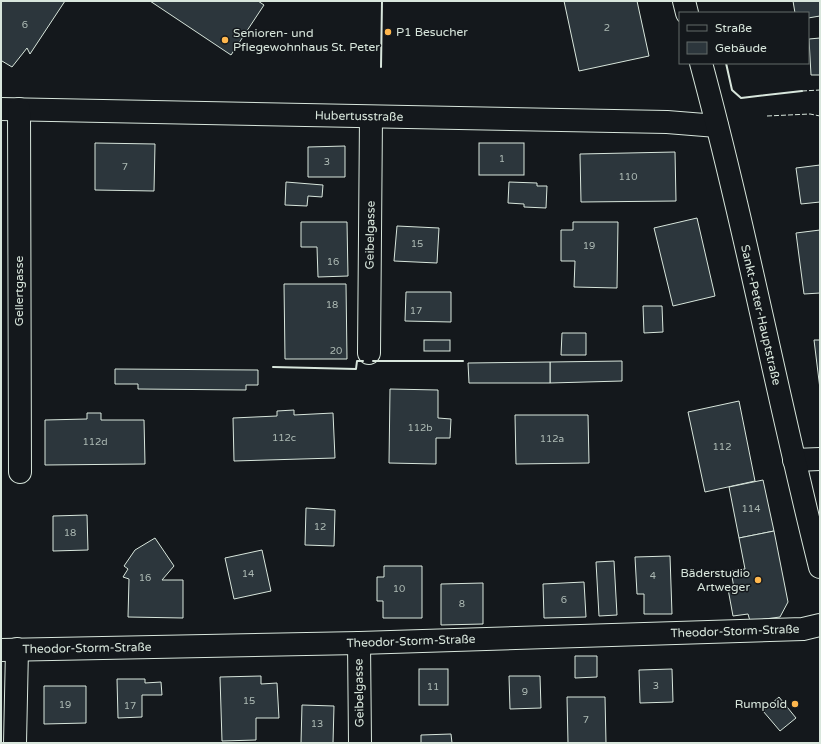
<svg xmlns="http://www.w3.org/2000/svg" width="821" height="744" font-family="'Varela Round',sans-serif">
<rect width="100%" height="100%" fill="#14181c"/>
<g fill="#2c363c" stroke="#d8e6dc">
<path d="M1,1h64l-35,53 -3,-6 -15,19 -10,-6 -1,1z"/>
<path d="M150,1h108l6,4 -33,50z"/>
<path d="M564,1h73l12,55 -70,15z"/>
<path d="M793,1h27v15l-12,2v-5h-13z"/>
<path d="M820,38v37h-9l-2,-36z"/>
<path d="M95,143l60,1 -1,47 -59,-1z"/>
<rect x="479" y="143" width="45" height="32"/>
<path d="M345,146v31h-37v-30z"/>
<path d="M675,152l1,49 -95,1 -1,-48z"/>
<path d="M820,165v37l-19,2 -5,-36z"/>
<path d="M286,182l37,3 -1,12 -14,-1 -1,10 -22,-1z"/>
<path d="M509,182l28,1v3h10l-1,22 -22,-1v-3l-16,-1z"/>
<path d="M697,218l18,78 -42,10 -19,-78z"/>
<path d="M301,222h46l1,54 -30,1 -1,-30h-16z"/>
<path d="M573,222h45l-1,66 -43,-1 1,-26h-14v-31h12z"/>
<path d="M397,226l42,2 -2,35 -43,-2z"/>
<path d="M820,230v63l-16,1 -8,-61z"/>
<path d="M284,284h62l1,75h-62z"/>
<path d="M406,292h45v30l-46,-1z"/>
<path d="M643,306h19l1,26 -19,1z"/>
<path d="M562,333h24v22h-25z"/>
<rect x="424" y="340" width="26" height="11"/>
<path d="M814,340h6v49z"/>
<path d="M622,361v20l-72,2v-21z"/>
<path d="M550,362v21h-81l-1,-20z"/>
<path d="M115,369l143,1v15h-12v5l-108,-1v-5h-23z"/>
<path d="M390,389l48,1v28l13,1 -1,19h-14v26l-47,-1z"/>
<path d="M739,401l16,80 -50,11 -17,-80z"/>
<path d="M294,410v5l39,-2 2,45 -101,3 -1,-43 44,-2v-5z"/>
<path d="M87,413h14v7h43l1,44 -100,1v-45l42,-1z"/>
<path d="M515,415h73l1,48 -73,1z"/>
<path d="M763,480l11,51 -35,7 -10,-51z"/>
<path d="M306,508l29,2 -1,36 -29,-1z"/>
<path d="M87,515l1,35 -35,1v-35z"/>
<path d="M774,531l14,71 -8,15 -30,4 -2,-7 -15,2 -5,-27 6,-1 -3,-17 14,-2 -6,-31z"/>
<path d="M155,538l19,28 -12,14h21v38l-55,-1 1,-38 -6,-2 5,-8 -4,-3 11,-16z"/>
<path d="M262,550l9,41 -37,8 -9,-41z"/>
<path d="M670,556l2,58h-28v-20h-7l-2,-37z"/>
<path d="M614,561l3,54 -18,1 -3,-54z"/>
<path d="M384,566h38v52h-39v-17h-6v-24h7z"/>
<path d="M584,582l2,35 -42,1 -1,-34z"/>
<path d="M483,583v41l-42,1v-41z"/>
<path d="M575,656h22v21l-22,1z"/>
<rect x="419" y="669" width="29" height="36"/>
<path d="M672,669l1,33 -33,1 -1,-33z"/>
<path d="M261,676v8l16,-1 2,35h-23v22l-34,1 -2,-64z"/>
<path d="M509,676h31l1,32 -31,1z"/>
<path d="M117,679h28v4l16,-1 1,13h-20v22l-24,1z"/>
<path d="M44,686h42v37l-42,1z"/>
<path d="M567,697h38l1,46h-38z"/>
<path d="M779,697l17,21 -16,13 -17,-20z"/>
<path d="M302,705l32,1 -1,37h-32z"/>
<path d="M451,734l1,9h-31v-8z"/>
</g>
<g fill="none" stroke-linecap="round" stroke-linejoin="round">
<g stroke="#d8e6dc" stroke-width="24">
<g id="minor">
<path d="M1,109l666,13 50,4"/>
<path d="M19,109l1,363"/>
<path d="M369,353l2,-236"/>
<path d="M794,460l26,-1"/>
<path d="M359,643l1,100"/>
<path d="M1,650l358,-7 444,-14 17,-4"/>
<path d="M15,743l2,-94"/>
</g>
</g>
<g stroke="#d8e6dc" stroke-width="24">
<g id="major">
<path d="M684,1l3,12"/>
<path d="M701,63c45,167 77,337 119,504"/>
</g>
</g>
<use href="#minor" stroke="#14181c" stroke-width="22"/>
<use href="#major" stroke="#14181c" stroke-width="22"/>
<g stroke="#d8e6dc" stroke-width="1" stroke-dasharray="5 2" stroke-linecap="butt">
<path d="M802,91l18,-1"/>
<path d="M767,116l43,-2 10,2"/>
</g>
<g stroke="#d8e6dc" stroke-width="2">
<path d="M726,63l6,27 9,8 61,-7"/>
<path d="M381,67l1,-66"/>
<path d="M373,361h90"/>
<path d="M273,367l83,2 1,-8h6"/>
</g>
</g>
<g fill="#ffb74d" stroke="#14181c" stroke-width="1.5">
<circle cx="388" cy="32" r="4"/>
<circle cx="225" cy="40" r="4"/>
<circle cx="758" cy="580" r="4"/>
<circle cx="795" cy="704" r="4"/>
</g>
<g text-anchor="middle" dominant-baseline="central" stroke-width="3" stroke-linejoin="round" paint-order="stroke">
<g font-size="10" fill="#adbab4">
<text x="25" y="25">6</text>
<text x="607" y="28">2</text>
<text x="502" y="159">1</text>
<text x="327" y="162">3</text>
<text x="125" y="167">7</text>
<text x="628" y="177">110</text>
<text x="417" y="244">15</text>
<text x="589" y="246">19</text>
<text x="333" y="262">16</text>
<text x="332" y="305">18</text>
<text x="416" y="311">17</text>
<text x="336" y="351">20</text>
<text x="420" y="428">112b</text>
<text x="284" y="438">112c</text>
<text x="552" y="439">112a</text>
<text x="95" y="442">112d</text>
<text x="722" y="447">112</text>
<text x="751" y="509">114</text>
<text x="320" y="527">12</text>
<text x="70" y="533">18</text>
<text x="248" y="574">14</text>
<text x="653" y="576">4</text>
<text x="145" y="578">16</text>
<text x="399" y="589">10</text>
<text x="564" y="600">6</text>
<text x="462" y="604">8</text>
<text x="656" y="686">3</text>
<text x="433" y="687">11</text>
<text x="525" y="692">9</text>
<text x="249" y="701">15</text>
<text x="65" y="705">19</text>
<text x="130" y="706">17</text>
<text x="586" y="720">7</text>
<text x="317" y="724">13</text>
</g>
<g font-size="12" fill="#d8e6dc" stroke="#14181c" text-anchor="start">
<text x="396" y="32">P1 Besucher</text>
<text x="233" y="33">Senioren- und<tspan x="233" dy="14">Pflegewohnhaus St. Peter</tspan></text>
<text x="750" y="573" text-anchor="end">Bäderstudio<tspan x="750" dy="14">Artweger</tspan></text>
<text x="787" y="704" text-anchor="end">Rumpold</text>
</g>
<g font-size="12" fill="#d8e6dc" stroke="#14181c">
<text transform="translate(359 116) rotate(1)">Hubertusstraße</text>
<text transform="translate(370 235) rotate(-89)">Geibelgasse</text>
<text transform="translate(19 291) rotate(-90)">Gellertgasse</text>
<text transform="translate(761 315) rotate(77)">Sankt-Peter-Hauptstraße</text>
<text transform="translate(735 631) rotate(-2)">Theodor-Storm-Straße</text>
<text transform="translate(411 641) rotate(-2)">Theodor-Storm-Straße</text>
<text transform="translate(87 648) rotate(-1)">Theodor-Storm-Straße</text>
<text transform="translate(359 693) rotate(-91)">Geibelgasse</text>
</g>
</g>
<rect width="821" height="744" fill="none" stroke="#d8e6dc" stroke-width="4"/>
<rect x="679" y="12" width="130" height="52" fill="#14181c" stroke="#626a69"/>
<rect x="687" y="25" width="20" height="6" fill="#14181c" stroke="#626a69"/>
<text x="715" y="32" font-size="12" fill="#d8e6dc">Straße</text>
<rect x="687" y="42" width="20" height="12" fill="#2c363c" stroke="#626a69"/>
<text x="715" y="52" font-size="12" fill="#d8e6dc">Gebäude</text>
</svg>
